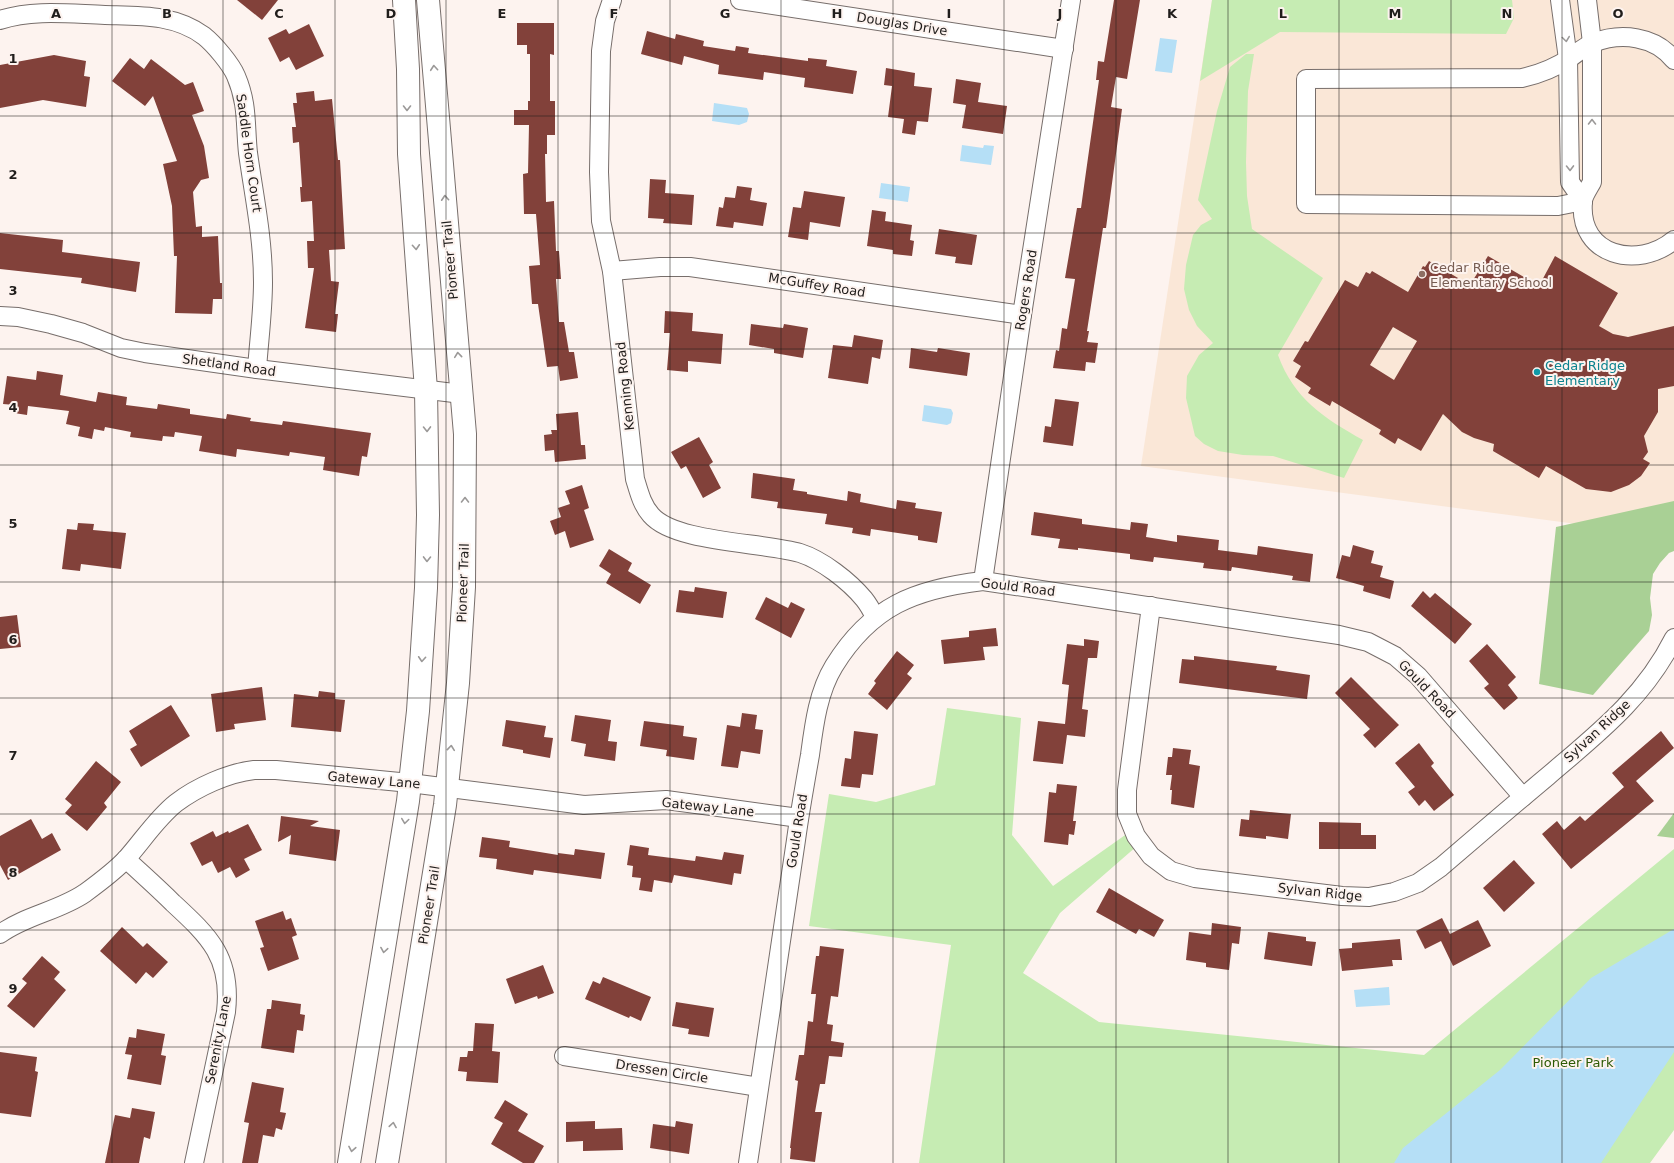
<svg xmlns="http://www.w3.org/2000/svg" width="1674" height="1163" font-family="'DejaVu Sans',sans-serif">
<rect width="100%" height="100%" fill="#fdf3ef"/>
<path fill="#fae7d7" d="M1212,0h462v537l-533,-71z"/>
<g fill="#c6ecb3">
<path d="M1212,0h300l2,18 -8,16 -226,-2 -80,49z"/>
<path d="M1246,54h8l-6,37 -2,71 1,34 5,33 71,49 -45,77c16,44 46,63 85,85l-19,38 -71,-22 -30,-1 -25,-4 -14,-7 -9,-8 -9,-38 1,-22 12,-21 14,-12 -16,-17 -8,-16 -5,-21 2,-24 7,-30 8,-10 11,-6 -14,-19 19,-89 13,-44z"/>
<path d="M947,708l74,10 -9,117 41,51 75,-53 9,13 -77,67 -37,60 76,49 325,33 250,-206v281l-24,33h-731l32,-218 -142,-19 20,-132 47,8 59,-17z"/>
</g>
<g fill="#a9d095">
<path d="M1674,501v50l-5,2 -9,10 -7,11 -3,24 2,17 -3,16 -56,64 -54,-11 17,-157z"/>
<path d="M1674,813v25l-17,-2z"/>
</g>
<g fill="#b5dff6">
<path d="M1160,38l17,2 -5,33 -17,-2z"/>
<path d="M714,103l33,5 2,6 -2,8 -8,3 -27,-4z"/>
<path d="M962,145l21,3 1,-3 10,1 -3,19 -31,-4z"/>
<path d="M881,183l29,4 -2,15 -29,-4z"/>
<path d="M924,405l27,4 2,4 -2,10 -4,2 -25,-4z"/>
<path d="M1674,929v123l-73,111h-207l9,-15 97,-78 91,-92z"/>
<path d="M1389,987l1,18 -34,2 -2,-17z"/>
</g>
<g fill="#82413a" fill-rule="evenodd">
<path d="M237,0h41l-16,20z"/>
<path d="M1114,0h26l-13,79 -11,-2 -5,30 11,2 -16,119h-3l-16,103h2l-2,11 11,1 -3,20 -9,-1 -1,9 -32,-3 3,-18 3,1 3,-23 5,1 8,-50 -10,-1 12,-70h4l4,-29 14,-99h-3l2,-19 6,1z"/>
<path d="M517,23h37v32l-4,-1v47h5v34h-8v19h-2l1,48 8,-1 2,50h3l2,28h-5l3,43h5l5,30h5l4,26 -18,3 -2,-15 -11,1 -9,-63h-6l-3,-38 11,-1 -4,-51h-12l-1,-40 5,-1 1,-48h-15v-15h14v-9h2v-47h-3v-9h-10z"/>
<path d="M309,24l15,32 -28,14 -7,-13 -9,5 -12,-24 18,-9 3,5z"/>
<path d="M647,31l28,8 1,-5 28,7 -1,5 32,5 1,-5 13,2 -1,5 60,8v-3l19,2 -1,6 31,5 -4,23 -49,-7 1,-9 -41,-6 -1,8 -45,-6 1,-9 -35,-9 -2,9 -41,-11z"/>
<path d="M54,55l32,6 -2,15 6,1 -4,30 -43,-7 -43,8v-43z"/>
<path d="M130,58l14,11 7,-10 34,26 8,-3 11,29 -12,4 12,31 5,32 -8,2 -8,12 3,35 6,-1v11l16,-1 2,47h2v16h-9l-1,15 -37,-1 2,-57h-3l-2,-50 -9,-42 14,-3 -24,-65 -8,10 -33,-25z"/>
<path d="M886,68l29,5 -1,13 18,2 -4,34 -11,-1 -2,14 -13,-2 2,-14 -16,-2 4,-31 -8,-1z"/>
<path d="M956,79l25,4 -3,19 29,4 -4,28 -41,-6 4,-23 -13,-2z"/>
<path d="M314,91l1,10 17,-2 6,61h2l5,89 -16,1 2,31 8,1 -4,32h3l-2,18 -31,-4 9,-60h-6l-1,-27h7l-2,-40 -11,1 -1,-15h2l-3,-45 -6,1 -1,-16h4l-3,-24h4l-1,-10z"/>
<path d="M650,179l16,1 -1,13 29,2 -2,30 -29,-2 1,-4 -16,-1z"/>
<path d="M737,186l15,2 -2,12 17,3 -4,23 -29,-4 -1,6 -17,-2 3,-19 4,1 2,-11 10,1z"/>
<path d="M804,191l41,6 -5,30 -30,-5 -2,18 -20,-3 5,-30 8,1z"/>
<path d="M872,210l14,2 -1,9 27,4 -2,15 4,1 -2,15 -19,-2v-4l-26,-4z"/>
<path d="M939,229l38,6 -5,30 -17,-2 1,-6 -21,-3z"/>
<path d="M0,233l63,7 -1,12 78,10 -4,30 -55,-9 1,-5 -82,-9z"/>
<path d="M1488,256l51,30 16,-30 63,37 -19,33 14,8 15,3 46,-11v60l-16,3v23l-14,24 4,16 -5,7 7,4 -9,13 -12,9 -18,7 -25,-3 -40,-23 -7,12 -46,-27 1,-7 -20,-6 -12,-6 -19,-18 -22,37 -23,-13 -3,6 -16,-10 2,-4 -49,-29 -2,5 -22,-13 3,-5 -16,-11 6,-11 -8,-5 12,-20 3,1 37,-62 13,7 8,-15 4,2 2,-3 36,21 15,-26 2,1 4,-6 41,24zM1393,327l24,14 -23,39 -24,-15z"/>
<path d="M665,311l28,2 -1,18 31,3 -2,30 -33,-3v11l-21,-2 3,-37h-6z"/>
<path d="M751,324l32,4 1,-4 24,4 -5,30 -29,-5v-4l-25,-4z"/>
<path d="M854,335l29,5 -3,19 -8,-2 -4,27 -40,-6 5,-33 19,2z"/>
<path d="M911,348l26,4 1,-4 32,5 -3,23 -58,-8z"/>
<path d="M37,371l26,4 -3,20 36,7 2,-10 29,5 -1,8 31,4 1,-5 32,5v5l36,5 1,-5 24,4 -1,3 32,4 1,-4 88,12 -4,24 -5,-1 -3,20 -36,-6 2,-13 -35,-5 -1,4 -52,-7 -1,8 -37,-6 3,-15 -27,-4 -1,5 -11,-1 -1,5 -32,-4 1,-5 -26,-5 -1,4 -10,-2 -2,10 -14,-3 2,-9 -14,-3 3,-13 -41,-5 -1,9 -13,-2 1,-8 -12,-1 4,-28 29,4z"/>
<path d="M1055,399l24,3 -6,44 -30,-4 2,-16 6,1z"/>
<path d="M578,412l3,33h4l1,14 -31,3 -1,-12 -9,1 -1,-16 8,-1 -1,-4h6l-1,-16z"/>
<path d="M699,437l14,25 -4,3 12,23 -18,10 -17,-32 -5,3 -10,-17z"/>
<path d="M753,473l42,6 -2,11 14,2v2l40,7 1,-10 13,3 -1,8 36,7 1,-9 19,3 -1,5 27,4 -5,31 -19,-3v-4l-47,-7 -1,7 -18,-3 1,-5 -28,-4 2,-10 -50,-6 1,-6 -27,-4z"/>
<path d="M582,485l7,23 -5,2 10,30 -24,8 -5,-17 -10,4 -5,-14 11,-4 -3,-9 12,-4 -5,-13z"/>
<path d="M1034,512l48,7v5l48,6 1,-8 17,2 -2,13 31,5v-7l42,5 -1,10 39,5 1,-9 55,8 -3,28 -18,-2 1,-4 -61,-9 -1,4 -28,-3 1,-5 -50,-6 -1,5 -23,-3v-5l-52,-6v2l-20,-2 2,-9 -29,-4z"/>
<path d="M78,523l16,1 -1,6 33,3 -5,36 -40,-5 -1,7 -18,-2 5,-40 10,1z"/>
<path d="M1353,545l21,6 -3,12 12,3 -3,11 14,4 -4,18 -27,-8 1,-5 -28,-8 6,-23 8,2z"/>
<path d="M609,549l23,14 -4,8 23,14 -11,19 -34,-21 5,-9 -12,-8z"/>
<path d="M695,587l32,5 -4,26 -47,-6 3,-22 15,2z"/>
<path d="M1423,591l7,7 5,-5 37,31 -17,20 -44,-38z"/>
<path d="M766,597l22,11 3,-6 14,7 -14,29 -36,-19z"/>
<path d="M17,615l4,32 -21,2v-32z"/>
<path d="M996,628l2,18 -15,1 2,13 -41,4 -3,-24 28,-3v-6z"/>
<path d="M1084,639l15,2 -2,17h-9l-6,51 6,1 -3,27 -18,-2 -4,29 -30,-3 5,-40 27,3 4,-39 -7,-1 5,-40 17,2z"/>
<path d="M1487,644l29,33 -8,8 10,13 -14,12 -20,-22 5,-4 -20,-23z"/>
<path d="M897,651l17,14 -7,9 5,4 -25,32 -19,-16 8,-11 -2,-2z"/>
<path d="M1194,656l83,10 -1,4 34,5 -3,24 -128,-16 3,-24 12,1z"/>
<path d="M1351,677l48,48 -24,23 -12,-13 7,-6 -35,-36z"/>
<path d="M262,687l4,33 -32,4 1,5 -19,3 -5,-38z"/>
<path d="M319,691l16,2v6l10,1 -4,32 -50,-5 3,-33 24,3z"/>
<path d="M171,705l19,31 -49,31 -11,-18 7,-4 -8,-14z"/>
<path d="M742,713l15,2 -2,14 8,1 -3,24 -19,-3 -3,17 -17,-2 6,-41 13,2z"/>
<path d="M575,715l36,5 -3,21 9,1 -2,19 -31,-5 2,-12 -15,-3z"/>
<path d="M506,720l40,6 -2,11 9,1 -3,20 -27,-5v-3l-21,-4z"/>
<path d="M644,721l40,5 -1,10 14,2 -3,22 -28,-4 1,-6 -27,-4z"/>
<path d="M854,731l24,3 -5,41 -11,-1 -2,14 -19,-2 4,-28 6,1z"/>
<path d="M1661,731l13,17 -38,33 18,20 -83,68 -29,-35 15,-13 7,9 16,-14 5,5 39,-34 -12,-14z"/>
<path d="M1419,743l15,20 -3,3 23,29 -20,16 -9,-11 -6,6 -11,-14 7,-5 -20,-24z"/>
<path d="M1173,748l18,2 -2,14 11,2 -6,42 -23,-4 1,-14h-2l2,-15h-6l2,-18h4z"/>
<path d="M96,761l25,21 -17,21 3,4 -20,24 -22,-18 7,-8 -7,-6z"/>
<path d="M1057,784l20,2 -4,35h3l-2,14 -5,-1 -1,11 -24,-3 5,-50 7,1z"/>
<path d="M1250,810l41,4 -3,25 -22,-3v3l-27,-3 2,-17 8,1z"/>
<path d="M281,816l38,5 -9,5 30,4 -4,31 -47,-7 2,-19 -13,7z"/>
<path d="M31,819l11,20 10,-6 9,17 -53,30 -8,-15v-29z"/>
<path d="M1319,822l42,1v12h15v14h-57z"/>
<path d="M248,824l14,26 -18,9 6,11 -14,8 -6,-11 -12,6 -6,-12 -10,5 -12,-23 23,-12 3,6 12,-6 1,2z"/>
<path d="M482,837l28,4 -1,6 49,8v-2l16,2 1,-6 30,4 -4,26 -67,-9 -1,5 -37,-6 1,-10 -18,-2z"/>
<path d="M630,845l19,3 -1,7 47,6 1,-5 26,4 2,-8 20,3 -3,19 -7,-1 -2,12 -58,-10 -2,8 -18,-3 -2,12 -13,-2 2,-12 -9,-1 1,-11 -6,-1z"/>
<path d="M1514,860l21,23 -31,29 -21,-24z"/>
<path d="M1109,888l55,32 -10,17 -15,-8 -3,5 -40,-22z"/>
<path d="M283,911l3,9 5,-2 6,17 -5,2 7,22 -31,12 -8,-23 4,-1 -9,-26z"/>
<path d="M1442,918l8,16 28,-14 13,26 -38,20 -12,-25 -16,8 -9,-18z"/>
<path d="M1212,923l29,4 -2,17 -7,-1 -3,27 -23,-3v-4l-20,-3 3,-28 22,3z"/>
<path d="M122,927l21,20 4,-4 21,19 -15,16 -7,-6 -10,12 -36,-33z"/>
<path d="M1268,932l38,5v4l10,1 -4,24 -48,-7z"/>
<path d="M1400,939l2,21h-10l1,6 -51,5 -3,-22 13,-1v-5z"/>
<path d="M820,946l24,3 -6,48 -7,-1 -4,28 6,1 -2,16 13,2 -2,14 -13,-1 -4,28h-5l-5,28h7l-7,50 -25,-3 1,-11h-1l8,-67 -3,-1 4,-25h5l4,-34 5,1 3,-28h-5l5,-38h3z"/>
<path d="M42,956l18,16 -6,7 12,11 -32,38 -27,-22 20,-23 -5,-4z"/>
<path d="M543,965l11,28 -16,6 -1,-3 -22,8 -9,-25z"/>
<path d="M603,977l48,20 -10,24 -11,-5 -1,2 -44,-19 8,-18 7,3z"/>
<path d="M272,1000l29,4 -1,10 5,1 -2,16 -6,-1 -3,23 -33,-5 6,-39h4z"/>
<path d="M676,1002l38,6 -5,29 -21,-3 1,-5 -17,-3z"/>
<path d="M475,1023l19,1 -2,27 8,1 -2,31 -32,-2 1,-9 -9,-1 2,-14h7l1,-6h5z"/>
<path d="M137,1029l28,5 -4,21 5,1 -5,29 -34,-6 5,-24 -7,-1 4,-17 7,1z"/>
<path d="M0,1052l37,5 -2,14 3,1 -7,45 -31,-4z"/>
<path d="M252,1082l32,6 -4,24 6,1 -4,17 -6,-2 -2,9 -11,-2 -5,28h-16l7,-40 -5,-1z"/>
<path d="M505,1100l23,14 -10,17 26,15 -10,17h-11l-32,-19 12,-21 -9,-5z"/>
<path d="M132,1108l23,4 -5,27 -6,-2 -5,26h-34l10,-48 15,3z"/>
<path d="M595,1121v8l27,-1 1,22 -40,1v-10l-17,1v-20z"/>
<path d="M676,1121l17,3 -4,30 -39,-6 3,-24 22,3z"/>
</g>
<g fill="none" stroke-linecap="round" stroke-linejoin="round">
<g stroke="#776e6b" stroke-width="20">
<g id="minor">
<path d="M612,0l-7,21 -4,30 -2,121 2,49 11,50 23,208c4,13 7,26 16,36 24,28 112,27 149,38 22,7 49,28 64,46 4,5 8,12 11,18"/>
<path d="M740,0l324,49"/>
<path d="M1560,0l8,59 2,123 13,19"/>
<path d="M1587,0l5,43v139c-3,6 -9,14 -9,20 -5,54 55,68 91,38"/>
<path d="M0,20c33,-11 71,-6 105,-5 34,1 70,-1 99,21 10,8 27,28 32,40 12,28 9,49 12,77 6,43 15,85 15,129 0,29 -4,58 -6,87"/>
<path d="M1583,201l-25,5 -252,-2v-125l216,-1c18,-4 33,-10 48,-20 7,-5 15,-12 23,-15 28,-11 62,-7 81,17"/>
<path d="M612,271l48,-4h30l332,48"/>
<path d="M0,316l18,1 33,7 32,9 38,15 24,5 112,16 205,25"/>
<path d="M983,581l39,-266 49,-315"/>
<path d="M1151,606l-24,184v24l9,22 15,20 20,15 24,7 147,18 27,1 25,-5 24,-9 23,-16c35,-30 71,-61 107,-91 49,-42 96,-78 126,-138"/>
<path d="M126,859c16,15 32,29 47,44 37,34 59,55 53,109l-32,151"/>
<path d="M0,934c26,-19 59,-23 85,-41 15,-11 30,-22 42,-35 16,-18 30,-40 49,-55 21,-16 52,-30 78,-33 7,0 15,0 22,0l134,13 174,22 82,-5 133,18"/>
<path d="M564,1056l195,31"/>
<path d="M748,1163c16,-108 32,-216 48,-323 4,-29 9,-57 14,-85 4,-30 8,-63 24,-89 37,-60 81,-77 149,-85l356,54 29,7 27,14 23,20 105,121"/>
</g>
</g>
<g stroke="#776e6b" stroke-width="24">
<g id="major">
<path d="M349,1163l59,-362 10,-90 8,-123 2,-73 -2,-125 -17,-236 -1,-85 -4,-69"/>
<path d="M387,1163l58,-358 13,-122 6,-96 1,-153 -37,-434"/>
</g>
</g>
<use href="#minor" stroke="#fff" stroke-width="18"/>
<use href="#major" stroke="#fff" stroke-width="22"/>
</g>
<defs><path id="oneway-chevron" d="M-2-3.5L2.5 0L-2 3.5" fill="none" stroke-width="1.6" stroke-linecap="round" stroke-linejoin="round"/></defs>
<g stroke="#9b9998">
<use href="#oneway-chevron" transform="translate(1566 39) rotate(82)"/>
<use href="#oneway-chevron" transform="translate(434 68) rotate(-95)"/>
<use href="#oneway-chevron" transform="translate(407 108) rotate(90)"/>
<use href="#oneway-chevron" transform="translate(1592 122) rotate(-90)"/>
<use href="#oneway-chevron" transform="translate(1570 168) rotate(89)"/>
<use href="#oneway-chevron" transform="translate(445 198) rotate(-94)"/>
<use href="#oneway-chevron" transform="translate(416 247) rotate(86)"/>
<use href="#oneway-chevron" transform="translate(458 355) rotate(-96)"/>
<use href="#oneway-chevron" transform="translate(427 429) rotate(89)"/>
<use href="#oneway-chevron" transform="translate(465 500) rotate(-90)"/>
<use href="#oneway-chevron" transform="translate(427 559) rotate(91)"/>
<use href="#oneway-chevron" transform="translate(422 659) rotate(94)"/>
<use href="#oneway-chevron" transform="translate(451 748) rotate(-84)"/>
<use href="#oneway-chevron" transform="translate(405 821) rotate(98)"/>
<use href="#oneway-chevron" transform="translate(384 950) rotate(99)"/>
<use href="#oneway-chevron" transform="translate(393 1125) rotate(-81)"/>
<use href="#oneway-chevron" transform="translate(352 1149) rotate(100)"/>
</g>
<path fill="none" stroke="#201d1b" stroke-width="1" stroke-opacity="0.55" d="M112,0v1163M223,0v1163M335,0v1163M446,0v1163M558,0v1163M670,0v1163M781,0v1163M893,0v1163M1004,0v1163M1116,0v1163M1228,0v1163M1339,0v1163M1451,0v1163M1562,0v1163M0,116h1674M0,233h1674M0,349h1674M0,465h1674M0,582h1674M0,698h1674M0,814h1674M0,930h1674M0,1047h1674"/>
<circle fill="#8d6e63" stroke="#fdf3ef" stroke-width="1.5" cx="1422" cy="274" r="4"/>
<circle fill="#0f9aa8" stroke="#fdf3ef" stroke-width="1.5" cx="1537" cy="372" r="4"/>
<g text-anchor="middle" dominant-baseline="central" stroke-width="4" stroke-linejoin="round" paint-order="stroke">
<g font-size="13" fill="#201d1b" stroke="#fdf3ef">
<text transform="translate(902 24) rotate(9)">Douglas Drive</text>
<text transform="translate(249 153) rotate(82)">Saddle Horn Court</text>
<text transform="translate(450 260) rotate(-95)">Pioneer Trail</text>
<text transform="translate(817 285) rotate(9)">McGuffey Road</text>
<text transform="translate(1026 290) rotate(-81)">Rogers Road</text>
<text transform="translate(229 365) rotate(8)">Shetland Road</text>
<text transform="translate(625 386) rotate(-96)">Kenning Road</text>
<text transform="translate(463 583) rotate(-88)">Pioneer Trail</text>
<text transform="translate(1018 587) rotate(7)">Gould Road</text>
<text transform="translate(1427 689) rotate(46)">Gould Road</text>
<text transform="translate(1597 731) rotate(-43)">Sylvan Ridge</text>
<text transform="translate(374 780) rotate(5)">Gateway Lane</text>
<text transform="translate(708 807) rotate(6)">Gateway Lane</text>
<text transform="translate(797 831) rotate(-81)">Gould Road</text>
<text transform="translate(1320 892) rotate(6)">Sylvan Ridge</text>
<text transform="translate(429 905) rotate(-81)">Pioneer Trail</text>
<text transform="translate(218 1040) rotate(-79)">Serenity Lane</text>
<text transform="translate(662 1071) rotate(9)">Dressen Circle</text>
</g>
<g font-size="13" fill="#785e54" stroke="#fdf3ef" text-anchor="start">
<text x="1430" y="267">Cedar Ridge<tspan x="1430" dy="15">Elementary School</tspan></text>
</g>
<g font-size="13" fill="#0d838f" stroke="#fdf3ef" text-anchor="start">
<text x="1545" y="365">Cedar Ridge<tspan x="1545" dy="15">Elementary</tspan></text>
</g>
<g font-size="13" fill="#2c5a04" stroke="#fdf3ef">
<text x="1573" y="1062">Pioneer Park</text>
</g>
</g>
<g font-size="13" text-anchor="middle" font-weight="bold" fill="#201d1b" stroke="#fdf3ef" stroke-width="4" stroke-linejoin="round" paint-order="stroke">
<text x="56" y="18">A</text>
<text x="167" y="18">B</text>
<text x="279" y="18">C</text>
<text x="391" y="18">D</text>
<text x="502" y="18">E</text>
<text x="614" y="18">F</text>
<text x="725" y="18">G</text>
<text x="837" y="18">H</text>
<text x="949" y="18">I</text>
<text x="1060" y="18">J</text>
<text x="1172" y="18">K</text>
<text x="1283" y="18">L</text>
<text x="1395" y="18">M</text>
<text x="1507" y="18">N</text>
<text x="1618" y="18">O</text>
<text x="13" y="63">1</text>
<text x="13" y="179">2</text>
<text x="13" y="295">3</text>
<text x="13" y="412">4</text>
<text x="13" y="528">5</text>
<text x="13" y="644">6</text>
<text x="13" y="760">7</text>
<text x="13" y="877">8</text>
<text x="13" y="993">9</text>
</g>
</svg>
